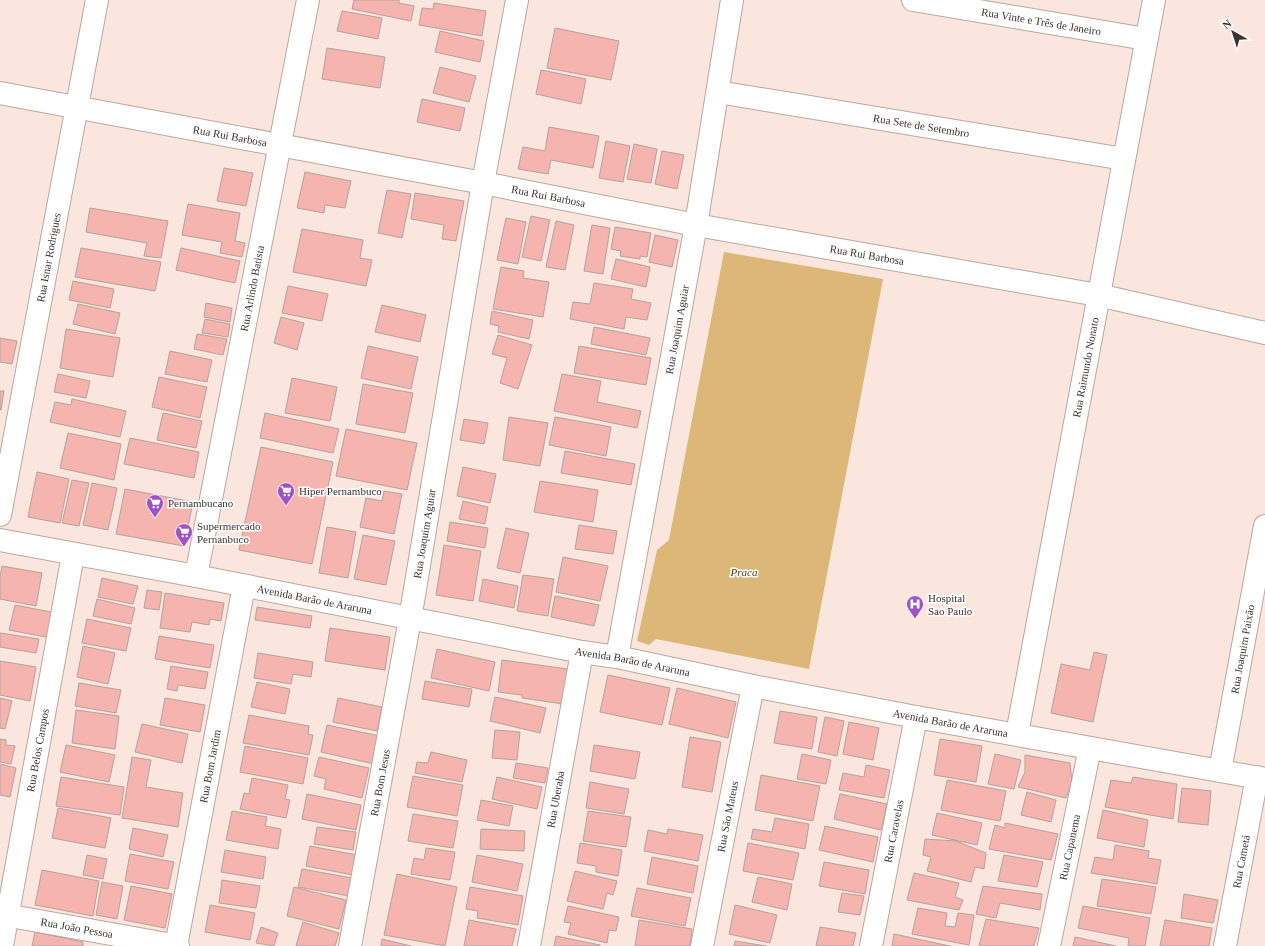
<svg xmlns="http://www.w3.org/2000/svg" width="1265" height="946" font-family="'Times New Roman',serif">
<rect width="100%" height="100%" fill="#fae6dd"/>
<path fill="#ddb777" d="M724,252l159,27 -74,390 -153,-30 -7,6 -12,-4 20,-91 12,-10z"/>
<g fill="#f5b4ad" stroke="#b6a19e">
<path d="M354,0h45v3l15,3 -3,15 -59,-12z"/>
<path d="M434,3l52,8 -4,25 -63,-11 3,-17 11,1z"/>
<path d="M342,11l40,7 -4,21 -41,-8z"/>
<path d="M555,28l64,13 -8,39 -64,-12z"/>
<path d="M440,31l44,10 -4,21 -45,-10z"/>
<path d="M327,48l58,9 -5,31 -58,-9z"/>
<path d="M440,67l36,9 -7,26 -36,-9z"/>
<path d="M541,70l45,9 -5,25 -45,-10z"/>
<path d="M422,99l43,9 -5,23 -43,-9z"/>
<path d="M549,127l50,9 -6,32 -42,-8 -3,14 -30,-5 5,-22 22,4z"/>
<path d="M606,141l24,5 -7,36 -24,-4z"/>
<path d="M634,144l23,5 -6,34 -24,-4z"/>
<path d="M662,151l22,4 -7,34 -22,-5z"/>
<path d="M224,168l29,5 -7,33 -29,-5z"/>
<path d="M305,172l46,9 -6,27 -20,-3 -1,8 -27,-5z"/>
<path d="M387,190l24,4 -9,44 -24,-5z"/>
<path d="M415,193l49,8 -8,40 -14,-2 2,-14 -33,-6z"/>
<path d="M188,204l52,9 -5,28 10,2 -3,14 -22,-4 2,-11 -40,-7z"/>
<path d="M90,208l78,13 -7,37 -17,-2 3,-13 -61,-11z"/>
<path d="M531,216l19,4 -9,41 -19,-4z"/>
<path d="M506,218l20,4 -8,42 -21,-4z"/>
<path d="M556,221l18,4 -9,45 -19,-3z"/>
<path d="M592,225l18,3 -7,46 -19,-3z"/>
<path d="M615,227l36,6 -4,24 -7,-1v3l-20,-3 1,-5 -10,-2z"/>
<path d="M302,229l61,11 -3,18 12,2 -6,26 -73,-14z"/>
<path d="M655,235l23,5 -6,27 -23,-5z"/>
<path d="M81,248l80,14 -6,29 -80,-14z"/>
<path d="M181,248l59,13 -5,22 -59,-13z"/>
<path d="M616,259l34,8 -4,20 -35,-8z"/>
<path d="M501,267l23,4 -1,7 26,4 -6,35 -50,-8z"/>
<path d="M73,281l41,8 -4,19 -41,-8z"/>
<path d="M594,283l39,6 -2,10 20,4 -4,17 -21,-3 -2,12 -54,-10 3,-17 17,2z"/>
<path d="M288,286l40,8 -6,27 -40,-8z"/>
<path d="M206,303l26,5 -2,14 -26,-5z"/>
<path d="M78,304l42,9 -5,21 -42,-10z"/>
<path d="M382,305l44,10 -6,27 -45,-10z"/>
<path d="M492,311l41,9 -4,19 -31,-7 1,-6 -9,-2z"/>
<path d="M281,317l23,6 -7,27 -23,-7z"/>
<path d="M205,319l25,5 -2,13 -26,-4z"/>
<path d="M594,327l56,11 -4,17 -55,-11z"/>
<path d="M66,329l54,9 -7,39 -53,-9z"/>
<path d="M197,334l30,5 -4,16 -29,-6z"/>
<path d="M498,335l34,10 -14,44 -18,-6 7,-25 -15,-4z"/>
<path d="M0,338l17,3 -5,23 -12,-2z"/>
<path d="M368,346l50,11 -7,32 -50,-11z"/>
<path d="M579,346l72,12 -5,27 -72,-12z"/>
<path d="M170,351l42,9 -5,22 -42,-8z"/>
<path d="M58,374l32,7 -4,17 -32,-6z"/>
<path d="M562,374l39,7 -4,21 44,9 -4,17 -83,-17z"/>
<path d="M159,377l48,10 -7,31 -48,-11z"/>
<path d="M292,378l45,9 -7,34 -45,-8z"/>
<path d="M363,384l50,9 -8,40 -49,-9z"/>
<path d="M0,391h4l-3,19h-1z"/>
<path d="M72,399l54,12 -6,26 -70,-15 5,-20 16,3z"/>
<path d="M163,413l39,8 -6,27 -39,-8z"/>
<path d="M265,413l74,16 -6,24 -73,-15z"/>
<path d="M509,417l39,6 -8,43 -37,-6z"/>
<path d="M555,417l56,10 -5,29 -57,-11z"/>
<path d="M464,419l24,4 -4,21 -24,-4z"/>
<path d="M346,429l71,14 -10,47 -71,-14z"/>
<path d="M68,433l53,11 -7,36 -54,-12z"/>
<path d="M130,438l69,14 -5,26 -70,-14z"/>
<path d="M261,447l72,15 -21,102 -73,-14z"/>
<path d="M565,451l70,13 -4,21 -70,-12z"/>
<path d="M463,467l33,7 -6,29 -33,-7z"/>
<path d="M37,472l32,7 -9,44 -32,-6z"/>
<path d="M72,480l17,3 -10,43 -17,-3z"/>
<path d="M540,481l58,9 -5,32 -59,-10z"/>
<path d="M92,483l25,5 -9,42 -25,-5z"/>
<path d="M125,489l68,13 -9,44 -68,-12z"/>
<path d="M384,491l18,3 -8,40 -34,-7 6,-29 16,3z"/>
<path d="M463,501l25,6 -3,17 -26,-5z"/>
<path d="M450,522l38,6 -3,20 -38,-7z"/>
<path d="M579,525l38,6 -4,23 -38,-5z"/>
<path d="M327,527l29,5 -8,46 -29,-5z"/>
<path d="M506,528l23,5 -9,40 -23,-5z"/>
<path d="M363,535l32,6 -9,44 -32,-6z"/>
<path d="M444,545l37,6 -8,50 -37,-6z"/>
<path d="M563,557l45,9 -8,35 -44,-9z"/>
<path d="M2,566l40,7 -6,33 -36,-7v-22z"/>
<path d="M523,575l31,4 -6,37 -31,-5z"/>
<path d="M102,578l36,8 -5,18 -35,-7z"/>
<path d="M483,579l35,7 -4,22 -35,-7z"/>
<path d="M147,590l15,2 -3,18 -15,-2z"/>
<path d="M165,593l59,10 -3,18 -11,-2 -1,6 -17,-3 -2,10 -30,-4z"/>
<path d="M555,596l44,9 -5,21 -43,-9z"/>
<path d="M97,599l38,9 -4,16 -38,-8z"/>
<path d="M15,605l41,8 -5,25 -42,-8z"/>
<path d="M257,607l55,9 -2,12 -55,-8z"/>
<path d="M87,619l44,9 -5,23 -44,-8z"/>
<path d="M330,628l60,9 -5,33 -60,-9z"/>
<path d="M0,633l39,6 -3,14 -36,-6z"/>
<path d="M159,636l55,9 -4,23 -55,-9z"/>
<path d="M83,646l32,7 -7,31 -31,-7z"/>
<path d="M437,649l58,13 -6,29 -58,-13z"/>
<path d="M1094,652l13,3 -14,67 -42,-9 10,-49 29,6z"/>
<path d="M258,653l55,9 -2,15 -18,-3 -2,10 -37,-6z"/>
<path d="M502,660l66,9 -5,35 -41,-6v-3l-24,-3z"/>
<path d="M0,661l36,6 -6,34 -30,-6z"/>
<path d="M171,666l37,6 -3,17 -27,-4 -1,6 -10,-2z"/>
<path d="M608,675l62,13 -8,37 -62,-13z"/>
<path d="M425,681l47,8 -3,18 -47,-8z"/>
<path d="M257,682l33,7 -5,25 -34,-7z"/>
<path d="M79,683l42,7 -5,23 -41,-7z"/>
<path d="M677,688l59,14 -8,36 -59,-14z"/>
<path d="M495,697l51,11 -6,25 -50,-12z"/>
<path d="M0,698l12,3 -7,28 -5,-1z"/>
<path d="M165,698l40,7 -5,27 -40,-7z"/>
<path d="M338,698l44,9 -5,24 -44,-9z"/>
<path d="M76,710l43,6 -4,33 -43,-6z"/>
<path d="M780,711l37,6 -5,32 -38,-6z"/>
<path d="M249,715l60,11 -1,8 5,1 -4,20 -66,-12z"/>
<path d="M825,717l19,4 -7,35 -19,-4z"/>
<path d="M849,722l30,6 -6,32 -30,-6z"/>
<path d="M142,724l46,10 -6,29 -47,-11z"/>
<path d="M327,725l53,11 -6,28 -53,-12z"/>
<path d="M495,730l25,2 -3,28 -25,-2z"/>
<path d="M690,737l31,5 -9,50 -30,-5z"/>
<path d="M0,739l6,1v5l9,1 -4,18 -11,-2z"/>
<path d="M940,739l42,7 -6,36 -42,-7z"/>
<path d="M66,745l49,10 -6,27 -49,-10z"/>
<path d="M594,745l46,7 -5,27 -45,-8z"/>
<path d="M245,746l63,12 -5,26 -63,-12z"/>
<path d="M431,752l36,8 -5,22 -47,-9 2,-11 11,1z"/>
<path d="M802,754l29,6 -5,24 -29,-5z"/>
<path d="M995,754l26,6 -7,29 -26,-5z"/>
<path d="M1025,755l45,8 2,20 -6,15 -48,-11 7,-15z"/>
<path d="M132,757l19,3 -5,27 37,6 -5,34 -56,-9z"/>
<path d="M319,757l50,11 -7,30 -38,-9 2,-10 -12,-3z"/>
<path d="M516,763l32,5 -3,15 -32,-5z"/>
<path d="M0,764l16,4 -6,29 -10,-2z"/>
<path d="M866,765l24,5 -6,28 -45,-8 4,-17 21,4z"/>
<path d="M761,775l59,11 -7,35 -58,-11z"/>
<path d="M413,776l50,9 -6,31 -50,-9z"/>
<path d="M61,777l63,10 -4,28 -64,-9z"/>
<path d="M497,777l45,10 -5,22 -45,-10z"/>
<path d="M1133,777l44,7 -4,35 -68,-12 6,-27 20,3z"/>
<path d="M252,778l36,7 -3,14 5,1 -4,18 -46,-9 4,-16 5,1z"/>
<path d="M947,780l59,11 -6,30 -59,-11z"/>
<path d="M590,782l39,7 -5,25 -38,-6z"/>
<path d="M1182,788l29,3 -3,34 -30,-3z"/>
<path d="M1027,792l29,8 -5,22 -30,-7z"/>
<path d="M307,794l54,11 -5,25 -54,-11z"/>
<path d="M840,794l47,10 -6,26 -47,-11z"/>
<path d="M481,800l32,6 -4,20 -32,-6z"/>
<path d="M58,808l53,10 -6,30 -53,-10z"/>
<path d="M1103,810l45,10 -4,27 -47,-9z"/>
<path d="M232,811l35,6 -2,9 16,3 -3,20 -52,-9z"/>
<path d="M588,811l43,6 -5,30 -43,-6z"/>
<path d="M937,813l45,10 -5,22 -45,-10z"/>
<path d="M413,814l45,7 -5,27 -45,-7z"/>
<path d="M775,818l34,6 -4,25 -54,-10 2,-10 19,3z"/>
<path d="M1005,823l53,11 -7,26 -62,-11 6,-24 10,3z"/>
<path d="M825,826l53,11 -5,25 -54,-12z"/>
<path d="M317,827l39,5 -3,18 -39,-6z"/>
<path d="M133,828l35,7 -5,22 -34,-8z"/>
<path d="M481,829l44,2 -1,20 -44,-2z"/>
<path d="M668,829l35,6 -5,26 -54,-10 4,-21 19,4z"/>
<path d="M925,839l31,2 30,12 -2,16 -9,-2 -4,15 -44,-11 4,-14 -8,-2z"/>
<path d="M580,843l42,7 -4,26 -22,-4v-6l-19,-3z"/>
<path d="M748,843l51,10 -6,27 -50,-9z"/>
<path d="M1115,845l34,6 -1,7 13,2 -4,24 -66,-11 4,-16 18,3z"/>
<path d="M310,846l47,9 -4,20 -47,-9z"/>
<path d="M426,848l29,4 -5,28 -39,-6 3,-16 10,2z"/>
<path d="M225,850l41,7 -3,22 -42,-7z"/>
<path d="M130,854l44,8 -6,27 -43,-8z"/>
<path d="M87,855l20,4 -4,20 -20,-4z"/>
<path d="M477,855l46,9 -6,27 -45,-9z"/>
<path d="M1004,855l39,7 -6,25 -39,-6z"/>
<path d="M652,857l46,9 -5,27 -46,-9z"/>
<path d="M824,862l45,8 -4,24 -46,-8z"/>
<path d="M302,869l50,9 -3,18 -51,-9z"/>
<path d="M42,870l57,11 -6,35 -58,-11z"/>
<path d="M575,871l42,10 -4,14 -6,-2 -4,16 -36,-8z"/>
<path d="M914,873l45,10 -4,14 8,3 -4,10 -52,-10z"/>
<path d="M397,874l60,13 -12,59 -61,-11z"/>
<path d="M758,877l34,7 -5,26 -35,-8z"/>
<path d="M1102,879l54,8 -5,27 -54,-8z"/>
<path d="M222,880l38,6 -4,22 -37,-5z"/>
<path d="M102,882l21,4 -6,33 -21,-4z"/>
<path d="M131,886l41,8 -7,34 -41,-8z"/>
<path d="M983,886l59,8 -2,16 -40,-7 -4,15 -20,-4z"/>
<path d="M294,887l52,13 -7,29 -52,-13z"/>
<path d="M470,887l53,9 -5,29 -41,-7 1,-7 -12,-2z"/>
<path d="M637,888l54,10 -6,28 -54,-10z"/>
<path d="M842,893l22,3 -4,19 -22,-3z"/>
<path d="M1184,894l34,6 -5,23 -32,-5z"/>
<path d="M210,905l45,8 -5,27 -45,-8z"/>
<path d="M735,905l42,10 -7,28 -41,-9z"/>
<path d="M568,906l51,11 -3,14 -7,-1 -2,13 -39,-9 3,-11 -7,-1z"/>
<path d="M1083,906l67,12 -5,28h-17l1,-8 -51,-10z"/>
<path d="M918,908l29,5 -2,13 10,1 3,-14 16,2 -5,30 -57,-11z"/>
<path d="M986,919l53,9 -5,18h-55z"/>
<path d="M469,920l47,9 -4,17h-48z"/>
<path d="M639,920l53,9 -2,17h-55z"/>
<path d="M1165,920l47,8 -3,18h-49z"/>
<path d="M303,922l36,11 -4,13h-39z"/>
<path d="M261,927l17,6 -4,13 -18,-3z"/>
<path d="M820,927l36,6 -3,13h-37z"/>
<path d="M35,932l48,10v4h-51z"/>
<path d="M894,934l56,12h-58z"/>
<path d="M556,936l44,9v1h-46z"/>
<path d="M1075,937l41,9h-43z"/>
<path d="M382,939l29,7h-30z"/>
<path d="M735,941l31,5h-32z"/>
</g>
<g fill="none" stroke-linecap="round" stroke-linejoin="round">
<g stroke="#baa79f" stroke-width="24">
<g id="minor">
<path id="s1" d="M913,0l233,39"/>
<path id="s2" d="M718,92l406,67"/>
<path id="s3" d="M0,93l483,90 213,42 402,70 167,38"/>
<path id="s4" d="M0,515l97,-515"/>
<path id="s5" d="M196,576l112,-576"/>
<path id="s6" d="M617,657l79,-432 36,-225"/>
<path id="s7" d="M1017,734l137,-734"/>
<path id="s8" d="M1220,771l45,-245"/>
<path id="s9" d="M0,914l178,32"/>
<path id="s10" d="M176,946l68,-360"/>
<path id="s11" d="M350,946l60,-327 73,-436 34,-183"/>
<path id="s12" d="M529,946l53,-294"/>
<path id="s13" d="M702,946l51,-260"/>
<path id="s14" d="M871,946l45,-229"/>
<path id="s15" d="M1049,946l41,-198"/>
<path id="s16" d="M1225,946l32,-169"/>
</g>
</g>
<g stroke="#baa79f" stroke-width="24">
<g id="tertiary">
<path id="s17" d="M0,540l196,36 386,76 35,5 136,29 163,31 349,62"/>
<path id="s18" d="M2,946l71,-391"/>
</g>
</g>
<use href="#minor" stroke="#fff" stroke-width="22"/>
<use href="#tertiary" stroke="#fff" stroke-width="22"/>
</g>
<defs>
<g id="supermarket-pin" transform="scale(0.9)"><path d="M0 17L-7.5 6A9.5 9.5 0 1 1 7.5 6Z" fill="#9e53c5" stroke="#fff"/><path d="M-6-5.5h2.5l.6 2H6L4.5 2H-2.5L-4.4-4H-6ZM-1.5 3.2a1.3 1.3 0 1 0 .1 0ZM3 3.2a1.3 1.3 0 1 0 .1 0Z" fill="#fff"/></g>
<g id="hospital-pin" transform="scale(0.9)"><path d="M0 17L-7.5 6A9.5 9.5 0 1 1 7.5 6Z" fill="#9e53c5" stroke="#fff"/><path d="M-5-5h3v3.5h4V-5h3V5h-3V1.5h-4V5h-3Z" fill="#fff"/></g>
</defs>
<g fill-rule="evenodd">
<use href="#supermarket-pin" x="286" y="491"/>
<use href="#supermarket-pin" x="155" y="503"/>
<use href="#supermarket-pin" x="184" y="532"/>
<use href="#hospital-pin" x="915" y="604"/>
</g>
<g text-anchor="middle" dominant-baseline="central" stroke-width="3" stroke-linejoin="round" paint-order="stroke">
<g font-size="11" fill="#3a322f" stroke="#fff">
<text stroke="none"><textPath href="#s1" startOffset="130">Rua Vinte e Três de Janeiro</textPath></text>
<text stroke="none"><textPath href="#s2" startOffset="206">Rua Sete de Setembro</textPath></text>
<text stroke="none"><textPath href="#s3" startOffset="234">Rua Rui Barbosa</textPath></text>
<text stroke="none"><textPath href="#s3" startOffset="558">Rua Rui Barbosa</textPath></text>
<text stroke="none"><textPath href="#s3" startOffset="882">Rua Rui Barbosa</textPath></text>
<text stroke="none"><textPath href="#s4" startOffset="262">Rua Isnar Rodrigues</textPath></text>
<text stroke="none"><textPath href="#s5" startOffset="293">Rua Arlindo Batista</textPath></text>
<text stroke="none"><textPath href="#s6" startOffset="333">Rua Joaquim Aguiar</textPath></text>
<text stroke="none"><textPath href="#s7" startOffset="373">Rua Raimundo Nonato</textPath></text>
<text stroke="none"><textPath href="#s11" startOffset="419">Rua Joaquim Aguiar</textPath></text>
<text stroke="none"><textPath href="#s17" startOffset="320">Avenida Barão de Araruna</textPath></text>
<text stroke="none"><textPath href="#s8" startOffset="124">Rua Joaquim Paixão</textPath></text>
<text stroke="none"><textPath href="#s17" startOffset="644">Avenida Barão de Araruna</textPath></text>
<text stroke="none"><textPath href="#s17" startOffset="968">Avenida Barão de Araruna</textPath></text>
<text stroke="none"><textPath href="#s18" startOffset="199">Rua Belos Campos</textPath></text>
<text stroke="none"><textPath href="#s10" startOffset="183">Rua Bom Jardim</textPath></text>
<text stroke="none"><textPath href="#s11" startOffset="166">Rua Bom Jesus</textPath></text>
<text stroke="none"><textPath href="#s12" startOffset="149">Rua Uberaba</textPath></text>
<text stroke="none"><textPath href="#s13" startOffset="132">Rua São Mateus</textPath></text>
<text stroke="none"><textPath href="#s14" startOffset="117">Rua Caravelas</textPath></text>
<text stroke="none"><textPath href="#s15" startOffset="101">Rua Capanema</textPath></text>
<text stroke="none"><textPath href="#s16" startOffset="86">Rua Cametá</textPath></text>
<text stroke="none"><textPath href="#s9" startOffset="78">Rua João Pessoa</textPath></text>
</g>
<g font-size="11" fill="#3a322f" stroke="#fff" text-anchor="start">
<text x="299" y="491">Hiper Pernambuco</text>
<text x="168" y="503">Pernambucano</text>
<text x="197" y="526">Supermercado<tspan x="197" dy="13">Pernanbuco</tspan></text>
<text x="928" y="598">Hospital<tspan x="928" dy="13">Sao Paulo</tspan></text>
</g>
<g font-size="11" font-style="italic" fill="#523c14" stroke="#fff">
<text x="744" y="572">Praca</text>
</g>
</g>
<g transform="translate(1233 32) rotate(321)" stroke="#ffffff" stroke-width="3" paint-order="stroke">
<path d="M0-3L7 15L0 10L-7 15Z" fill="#3a322f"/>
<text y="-6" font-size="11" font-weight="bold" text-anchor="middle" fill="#3a322f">N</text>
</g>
</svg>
